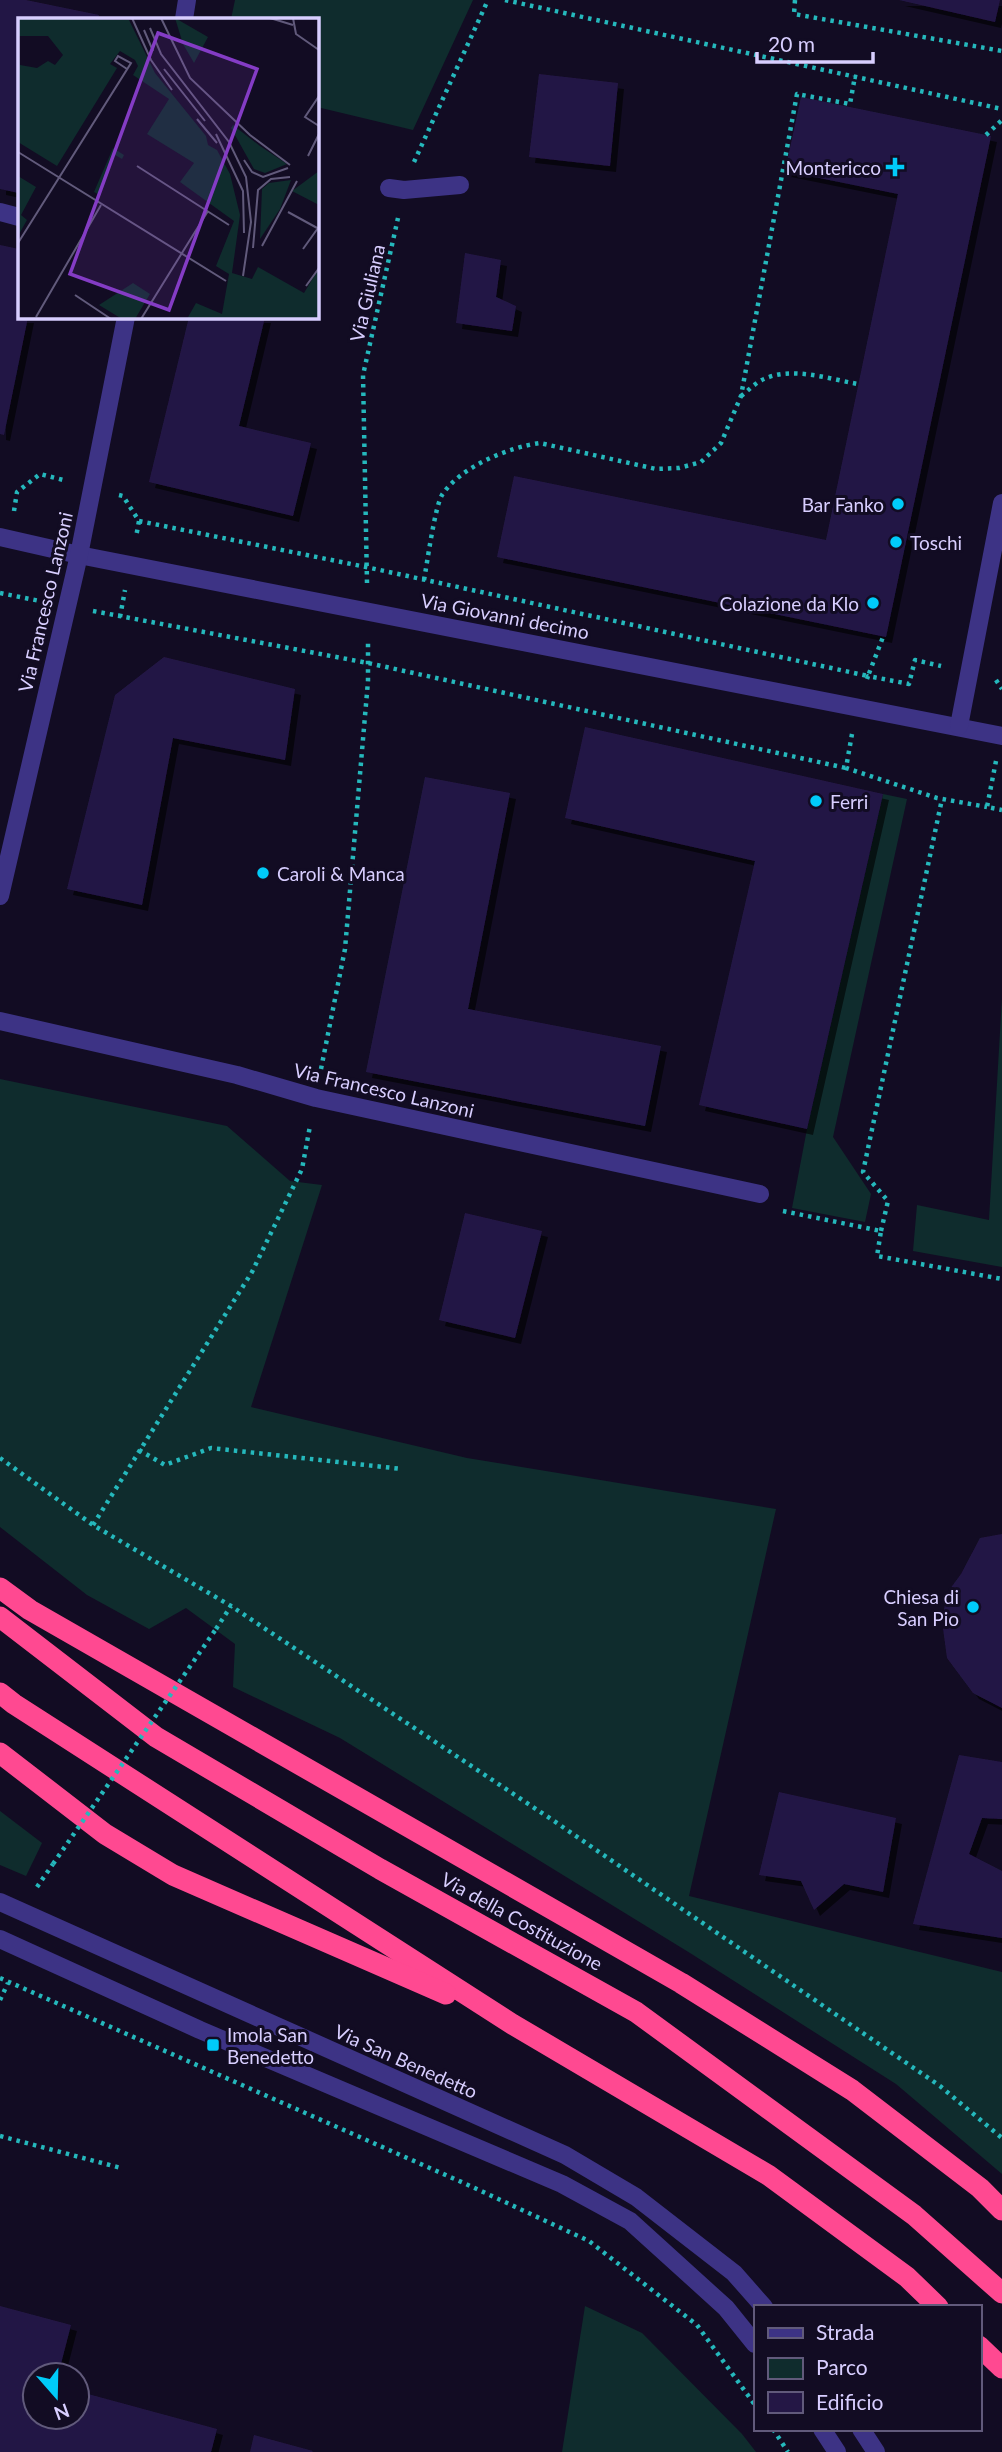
<svg xmlns="http://www.w3.org/2000/svg" width="1002" height="2452" font-family="Lato,sans-serif">
<defs>
<filter id="shadow"><feDropShadow dx="6" dy="6" stdDeviation="0" flood-color="#0009"/></filter>
</defs>
<rect width="100%" height="100%" fill="#120c23"/>
<g fill="#0f2c2d">
<path d="M235,0h238l-60,130 -96,-23v-88h-86z"/>
<path d="M883,794l24,5 -74,338 38,57 -6,28 -73,-14 15,-79z"/>
<path d="M1002,998v269l-89,-16 4,-46 72,15z"/>
<path d="M0,1079l227,47 63,55 32,4 -71,222 216,51 309,51 -87,387 313,76v202l-106,-90 -206,-131 -350,-215 -107,-51 2,-43 -49,-36 -37,21 -62,-34 -87,-68z"/>
<path d="M0,1811l42,32 -16,33 -26,-11z"/>
<path d="M585,2306l57,27 100,101 14,18h-194z"/>
</g>
<g fill="#241745" filter="url(#shadow)">
<path d="M0,0h26l73,15 -1,4h-79v174l-19,-4z"/>
<path d="M899,0h101l-5,22z"/>
<path d="M539,74l79,9 -8,83 -81,-9z"/>
<path d="M801,97l190,39 -105,501 -389,-80 17,-81 312,64 72,-346 -113,-23z"/>
<path d="M0,245l19,4v68h9l-24,118 -4,-1z"/>
<path d="M465,253l36,7 -5,37 20,9 -4,25 -56,-8z"/>
<path d="M189,317h76l-26,109 72,17 -18,73 -144,-34z"/>
<path d="M164,657l131,32 -10,71 -112,-22 -31,167 -75,-16 48,-194z"/>
<path d="M585,727l298,67 -76,335 -108,-24 56,-244 -190,-43z"/>
<path d="M425,777l85,16 -42,216 193,37 -16,80 -279,-54z"/>
<path d="M465,1213l77,18 -27,107 -76,-18z"/>
<path d="M1002,1534v174l-29,-15 -26,-35 -5,-37 5,-28 14,-19 19,-36z"/>
<path d="M959,1755l43,7v57l-20,-1 -13,36 33,17v67l-89,-14z"/>
<path d="M779,1792l117,26 -13,74 -39,-8 -30,26 -13,-29 -42,-6z"/>
<path d="M0,2306l71,19 -13,50h-23v42h42v-26l140,38 -6,23h-211z"/>
<path d="M254,2435l59,16 -1,1h-62z"/>
</g>
<g fill="none" stroke-linecap="round" stroke-linejoin="round">
<g stroke="#25b8bc" stroke-width="4.5" stroke-dasharray="3.5 5" stroke-linecap="butt">
<path d="M505,0l497,109"/>
<path d="M795,0l-1,14 208,37"/>
<path d="M986,135l16,-15"/>
<path d="M414,162l74,-162"/>
<path d="M741,396c7,-5 15,-14 23,-17 28,-13 65,0 94,5"/>
<path d="M119,495l4,1 16,25 -3,16"/>
<path d="M14,511l3,-19 23,-18 27,7"/>
<path d="M139,521l227,46 502,109 15,-39"/>
<path d="M424,580c3,-16 11,-74 18,-85 18,-28 67,-48 98,-52l116,26 23,-1 22,-6 20,-19 20,-47 56,-302 53,10 5,-28"/>
<path d="M367,583l-4,-208 35,-157"/>
<path d="M0,593l40,8"/>
<path d="M93,611l275,52 478,105"/>
<path d="M120,617l5,-27"/>
<path d="M867,679l1,-3 41,8 6,-24 26,6"/>
<path d="M996,680l6,9"/>
<path d="M852,734l-6,34 91,30 50,9"/>
<path d="M996,761l-9,46 15,3"/>
<path d="M321,1069l24,-120 23,-268v-41"/>
<path d="M783,1211l98,20 -4,25 125,23"/>
<path d="M881,1231l7,-30 -25,-29 79,-373"/>
<path d="M139,1450l26,15 46,-17 191,21"/>
<path d="M0,1458l93,67 138,81 323,215 386,265 62,52"/>
<path d="M93,1525l159,-253 50,-103 8,-43"/>
<path d="M216,1629l15,-23"/>
<path d="M37,1887l16,-23"/>
<path d="M0,1978l466,206 123,57 108,84 58,80"/>
<path d="M0,2000l8,-17"/>
<path d="M0,2136l121,32"/>
<path d="M773,2429l15,23"/>
</g>
<g stroke="#3d3385" stroke-width="18">
<path d="M184,19l3,-19"/>
<path d="M389,188l15,2 56,-5"/>
<path d="M0,212l19,5"/>
<path d="M0,537l79,18 923,181"/>
<path d="M959,726l43,-223"/>
<path d="M0,896l79,-341 47,-238"/>
<path d="M0,1021l237,54 79,23 444,96"/>
<path d="M0,1902l565,253 71,42 98,76 30,34"/>
<path d="M0,1939l200,91 362,154 68,37 96,87 29,36"/>
<path d="M822,2429l15,23"/>
<path d="M861,2429l15,23"/>
</g>
<g stroke="#ff4991" stroke-width="21">
<path d="M0,1588l30,22 651,373 171,107 128,98 22,22"/>
<path d="M0,1617l156,120 224,132 256,143 278,203 88,78"/>
<path d="M0,1693l14,11 498,320 256,151 139,102 31,30"/>
<path d="M0,1753l105,81 68,41 273,119"/>
<path d="M979,2346l23,22"/>
</g>
<path stroke="#25b8bc" stroke-width="4.5" stroke-dasharray="3.5 5" stroke-linecap="butt" d="M53,1864l163,-235"/>
</g>
<g fill="#00cbf9" stroke="#120c23" stroke-width="2.5">
<path d="M891.5 156.5h7v7h7v7h-7v7h-7v-7h-7v-7h7z"/>
<circle cx="898" cy="504" r="7"/>
<circle cx="896" cy="542" r="7"/>
<circle cx="873" cy="603" r="7"/>
<circle cx="816" cy="801" r="7"/>
<circle cx="263" cy="873" r="7"/>
<circle cx="973" cy="1607" r="7"/>
<rect x="206" y="2038" width="14" height="14" rx="3.5"/>
</g>
<g text-anchor="middle" dominant-baseline="central" stroke-width="6" stroke-linejoin="round" paint-order="stroke">
<g font-size="19" fill="#d8ceff" stroke="#120c23" text-anchor="end">
<text x="881" y="167">Montericco</text>
<text x="884" y="504">Bar Fanko</text>
<text x="910" y="542" text-anchor="start">Toschi</text>
<text x="859" y="603">Colazione da Klo</text>
<text x="830" y="801" text-anchor="start">Ferri</text>
<text x="277" y="873" text-anchor="start">Caroli &amp; Manca</text>
<text x="959" y="1596">Chiesa di<tspan x="959" dy="22">San Pio</tspan></text>
<text x="227" y="2034" text-anchor="start">Imola San<tspan x="227" dy="22">Benedetto</tspan></text>
</g>
<g font-size="19" fill="#d8ceff" stroke="#120c23">
<text transform="translate(367 293) rotate(-77)">Via Giuliana</text>
<text transform="translate(45 602) rotate(-77)">Via Francesco Lanzoni</text>
<text transform="translate(505 616) rotate(11)">Via Giovanni decimo</text>
<text transform="translate(384 1090) rotate(13)">Via Francesco Lanzoni</text>
<text transform="translate(522 1921) rotate(29)">Via della Costituzione</text>
<text transform="translate(406 2061) rotate(24)">Via San Benedetto</text>
</g>
</g>
<g transform="translate(18 18)">
<rect width="301" height="301" fill="#120c23"/>
<path d="M0,0l111,2 26,53 51,63 2,9 9,5 13,24 10,41 -8,58 20,6 6,-12 46,26 15,-25v51h-132l9,-16 26,11 7,-40 -13,-8 18,-45 -54,-39 14,-19 -47,-29 22,-35 -36,-24 5,-9 -3,-6 -15,-9 -10,13 7,4 -60,98 -39,-24v-97l2,20 17,3 11,-7 7,4 8,-10 -15,-19h-30zM157,0l33,19 -14,26 -11,-19zM215,107l27,21 27,18 -22,9 -11,-4 -23,-41zM95,130l11,7 -2,4 -7,-4 -17,39 -4,-2zM301,153v34l-27,-14zM0,158l18,11 -15,28 6,5 -9,16zM273,162l-11,29 -20,30 2,-50 7,-6zM115,265l17,11 -15,25h-13l-23,-14z" fill="#0f2c2d"/>
<path fill="none" stroke="#615a7b" stroke-width="2" d="M114,0l19,42 21,30M143,0l29,60 60,57 40,30M252,0l23,7M275,0l3,16 23,16M132,10l11,26 68,88 17,35 5,45 -8,54M126,12l9,21M146,51l41,52M301,78l-14,21 14,9M179,101l20,24M198,116l27,57 1,42M0,134l208,129M290,138l11,-22M226,142l8,12 11,5 25,-9M119,148l92,59M270,194l31,17M0,225l113,-180 -13,-7 -3,5 12,8M244,228l35,-65M235,230l5,-58 13,-11 19,-2M285,231l15,-21M288,268l13,-18M57,277l36,24M18,299l65,-112M123,301l67,-108"/>
<path fill="#843cc5" fill-opacity="0.15" stroke="#843cc5" stroke-width="3.5" d="M140,15l99,36 -88,241 -99,-36z"/>
<rect width="301" height="301" fill="none" stroke="#d8ceff" stroke-width="3.5"/>
</g>
<rect x="754" y="2305" width="228" height="126" fill="#120c23" stroke="#615a7b" stroke-width="2"/>
<rect x="768" y="2328" width="35" height="10" fill="#3d3385" stroke="#615a7b" stroke-width="2"/>
<text x="816" y="2340" font-size="21" fill="#d8ceff">Strada</text>
<rect x="768" y="2358" width="35" height="21" fill="#0f2c2d" stroke="#615a7b" stroke-width="2"/>
<text x="816" y="2375" font-size="21" fill="#d8ceff">Parco</text>
<rect x="768" y="2392" width="35" height="21" fill="#241745" stroke="#615a7b" stroke-width="2"/>
<text x="816" y="2410" font-size="21" fill="#d8ceff">Edificio</text>
<g transform="translate(56 2396) rotate(160)"><circle r="33" fill="#120c23" stroke="#615a7b" stroke-width="2"/>
<path d="M0-5L12 26L0 18L-12 26Z" fill="#00cbf9"/>
<text y="-10" font-size="19" font-weight="bold" text-anchor="middle" fill="#d8ceff">N</text>
</g>
<path d="M757 52v10h116v-10" fill="none" stroke="#d8ceff" stroke-width="3.5"/>
<text x="768" y="52" font-size="21" fill="#d8ceff" stroke="#120c23" stroke-width="5" paint-order="stroke">20 m</text>
</svg>
